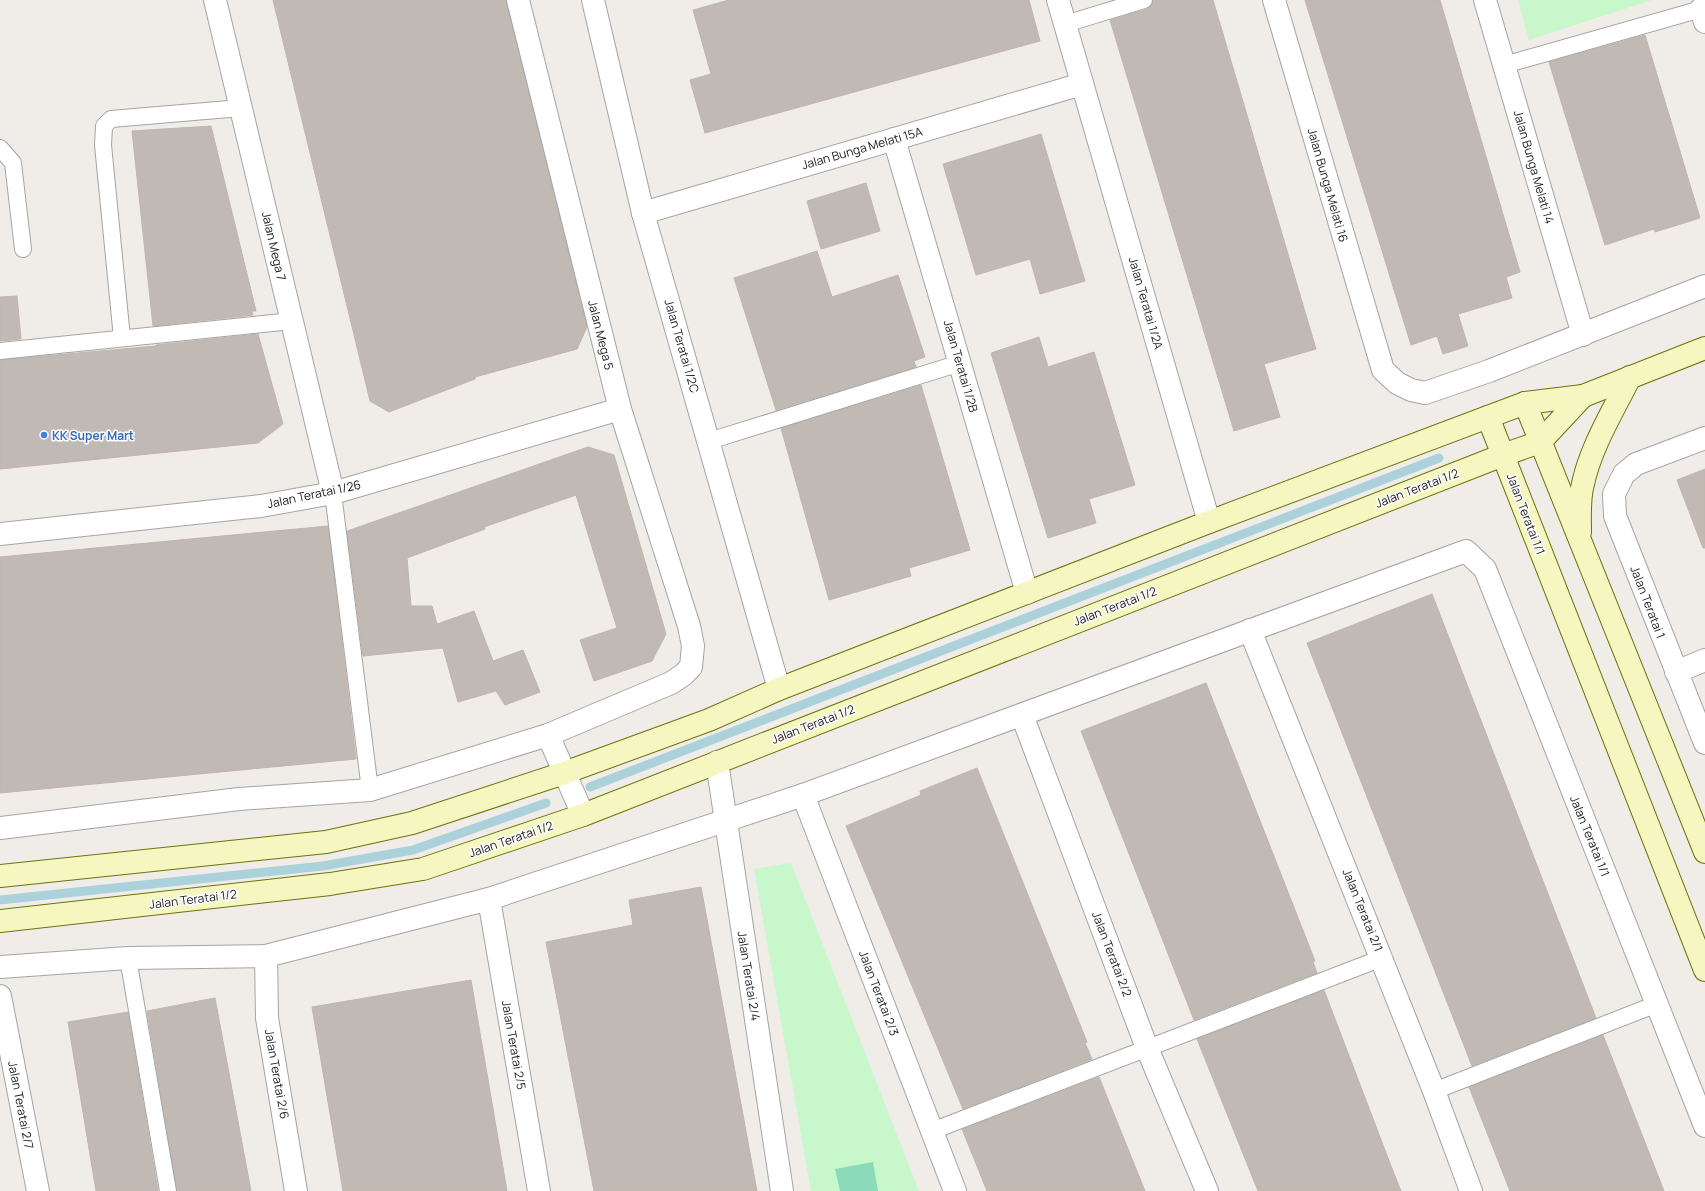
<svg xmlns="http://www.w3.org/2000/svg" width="1705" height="1191" font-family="Manrope,sans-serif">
<rect width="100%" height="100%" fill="#f0ede8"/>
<g fill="#c8f7cb">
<path d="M1518,0h134l-123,40z"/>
<path d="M791,863l128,328h-108l-57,-322z"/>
</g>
<path fill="#8bdaba" d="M873,1162l5,29h-38l-5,-22z"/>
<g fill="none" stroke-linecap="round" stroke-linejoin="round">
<g stroke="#abd1db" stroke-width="9">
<path d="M590,787l849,-329"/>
<path d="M0,900l323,-34 90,-16 133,-47"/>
</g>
</g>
<g fill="#c1b9b4" stroke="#c1b4ab">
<path d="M273,0h233l81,327 -10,22 -102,28v2l-86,33 -19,-11z"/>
<path d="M729,0h300l11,41 -335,92 -15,-53 21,-6 -18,-64z"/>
<path d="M1154,0h59l103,349 -52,15 16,53 -46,14 -124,-411 37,-11 4,-3z"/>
<path d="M1305,0h135l80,272 -14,5 6,21 -54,16 10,32 -25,8 -6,-18 -26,9z"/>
<path d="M1645,35l55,183 -45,14 -1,-3 -49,16 -56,-183z"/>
<path d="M211,126l45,185h-4l1,4 -100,11 -21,-195z"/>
<path d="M1041,134l44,147 -45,13 -10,-35 -54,16 -33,-111z"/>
<path d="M866,183l14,48 -59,18 -14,-48z"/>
<path d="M817,251l15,46 66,-22 27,82 -11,4 2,6 -140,43 -42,-132z"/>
<path d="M17,296l4,43 -21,2v-44z"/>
<path d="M258,334l25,90 -25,19 -258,26v-109l156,-14v-1z"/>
<path d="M1039,337l9,30 46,-15 41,133 -46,14 7,24 -48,15 -57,-185z"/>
<path d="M921,385l49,165 -61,18 2,8 -82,24 -48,-172z"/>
<path d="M588,447l26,8 52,179 -14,27 -58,20 -14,-41 37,-12 -41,-133 -92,32 1,2 -78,29 4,48h21l5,18 37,-13 19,50 30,-11 17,42 -35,13 -9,-14 -38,11 -15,-54 -80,8 -16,-125z"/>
<path d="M1705,469v79h-2l-26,-68z"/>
<path d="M328,526l28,233 -356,34v-236z"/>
<path d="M1432,594l164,424 -124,48 -165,-423z"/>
<path d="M1206,683l109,278 -2,1 4,11 -123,47 -113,-289z"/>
<path d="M977,768l110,274 -2,1 7,16 -129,50 -117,-283 75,-31 -1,-4z"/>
<path d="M701,887l56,304h-163l-48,-249 87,-17 -4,-25z"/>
<path d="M471,980l36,211h-164l-31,-184z"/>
<path d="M1324,990l67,176 10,25h-143l-61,-152z"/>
<path d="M215,998l36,193h-74l-30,-180z"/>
<path d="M128,1012l30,179h-62l-28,-169z"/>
<path d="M1603,1035l61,156h-154l-41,-104z"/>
<path d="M1099,1077l46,114h-158l-25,-62z"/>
</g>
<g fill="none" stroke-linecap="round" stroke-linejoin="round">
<g stroke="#a4a4a4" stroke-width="18">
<g id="lane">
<path d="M1065,24l79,-24"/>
<path d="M1504,65l201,-57"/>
<path d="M0,148l13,15 10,86"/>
<path d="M122,338l-19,-193 1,-19 7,-7 130,-11"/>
<path d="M0,351l292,-30"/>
<path d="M709,441l251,-78"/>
<path d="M333,493l37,297"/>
<path d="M128,958l40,233"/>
<path d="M1434,1091l223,-87"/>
<path d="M932,1131l450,-173"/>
</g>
</g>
<g stroke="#a4a4a4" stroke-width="24">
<g id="street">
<path d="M215,0l118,493"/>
<path d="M593,0l50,213 136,476"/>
<path d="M1058,0l151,522"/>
<path d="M1274,0l109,370 14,13 14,7 14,3 64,-22 216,-85"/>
<path d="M1485,0l98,335"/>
<path d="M1701,9l4,13"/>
<path d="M894,139l133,454"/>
<path d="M643,213l439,-129"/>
<path d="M1705,438l-69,26 -12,10 -10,20 1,22 90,227"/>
<path d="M0,534l261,-28 72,-13 287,-84"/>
<path d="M1250,630l184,461 37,100"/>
<path d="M1676,672l29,-12"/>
<path d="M1022,715l125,333 60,143"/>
<path d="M548,735l35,80"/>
<path d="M717,762l65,429"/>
<path d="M803,795l152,396"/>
<path d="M0,828l239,-29 131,-9 178,-55 123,-52 12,-8 8,-8 2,-21 -4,-20 -69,-217 -102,-409"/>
<path d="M489,899l50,292"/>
<path d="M266,956l1,62 29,173"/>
<path d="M0,967l128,-9 138,-2 223,-57 314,-104 663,-244 19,18 220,557"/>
<path d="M0,996l38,195"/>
</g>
</g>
<g stroke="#6a730b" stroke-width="24">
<g id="secondary">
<path d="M1525,403l180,449"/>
<path d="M1488,417l217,553"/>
<path d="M1580,532c0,-14 -1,-30 2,-44 8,-40 30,-75 48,-111"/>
<path d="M0,876l326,-34 86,-19 152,-50 145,-53 70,-31 430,-167 316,-119 58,-7 122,-48"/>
<path d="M0,921l330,-37 93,-15 160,-54 920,-360 37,-13 43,-46"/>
</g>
</g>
<use href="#lane" stroke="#fff" stroke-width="16"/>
<use href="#street" stroke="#fff" stroke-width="22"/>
<use href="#secondary" stroke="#f5f6c0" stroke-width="22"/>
</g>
<circle fill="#3f7fe0" stroke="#fff" stroke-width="1.5" cx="44" cy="435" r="4"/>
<g text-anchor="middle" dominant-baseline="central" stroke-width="3" stroke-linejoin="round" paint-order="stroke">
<g font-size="12" fill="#202020" stroke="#fff">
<text transform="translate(862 148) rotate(-16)">Jalan Bunga Melati 15A</text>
<text transform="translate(1534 167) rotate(74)">Jalan Bunga Melati 14</text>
<text transform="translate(1328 185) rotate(74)">Jalan Bunga Melati 16</text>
<text transform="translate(274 246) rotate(77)">Jalan Mega 7</text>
<text transform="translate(1146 303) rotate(74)">Jalan Teratai 1/2A</text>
<text transform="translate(601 335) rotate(76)">Jalan Mega 5</text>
<text transform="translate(682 346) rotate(74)">Jalan Teratai 1/2C</text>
<text transform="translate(961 366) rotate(74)">Jalan Teratai 1/2B</text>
<text transform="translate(1417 488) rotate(-21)">Jalan Teratai 1/2</text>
<text transform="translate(314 494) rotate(-12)">Jalan Teratai 1/26</text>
<text transform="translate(1526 514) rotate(69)">Jalan Teratai 1/1</text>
<text transform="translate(1648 602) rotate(69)">Jalan Teratai 1</text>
<text transform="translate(1115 606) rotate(-21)">Jalan Teratai 1/2</text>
<text transform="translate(813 724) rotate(-21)">Jalan Teratai 1/2</text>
<text transform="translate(1590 836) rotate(68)">Jalan Teratai 1/1</text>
<text transform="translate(511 839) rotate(-19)">Jalan Teratai 1/2</text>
<text transform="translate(193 899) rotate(-7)">Jalan Teratai 1/2</text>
<text transform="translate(1363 910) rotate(68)">Jalan Teratai 2/1</text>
<text transform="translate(1112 954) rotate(69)">Jalan Teratai 2/2</text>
<text transform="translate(749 976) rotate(81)">Jalan Teratai 2/4</text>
<text transform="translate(879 993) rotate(69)">Jalan Teratai 2/3</text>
<text transform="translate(514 1045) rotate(80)">Jalan Teratai 2/5</text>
<text transform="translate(277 1074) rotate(80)">Jalan Teratai 2/6</text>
<text transform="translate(21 1105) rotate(79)">Jalan Teratai 2/7</text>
</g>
<g font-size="12" font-weight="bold" fill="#366cbe" stroke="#fff" text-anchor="start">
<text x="52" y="435">KK Super Mart</text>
</g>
</g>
</svg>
